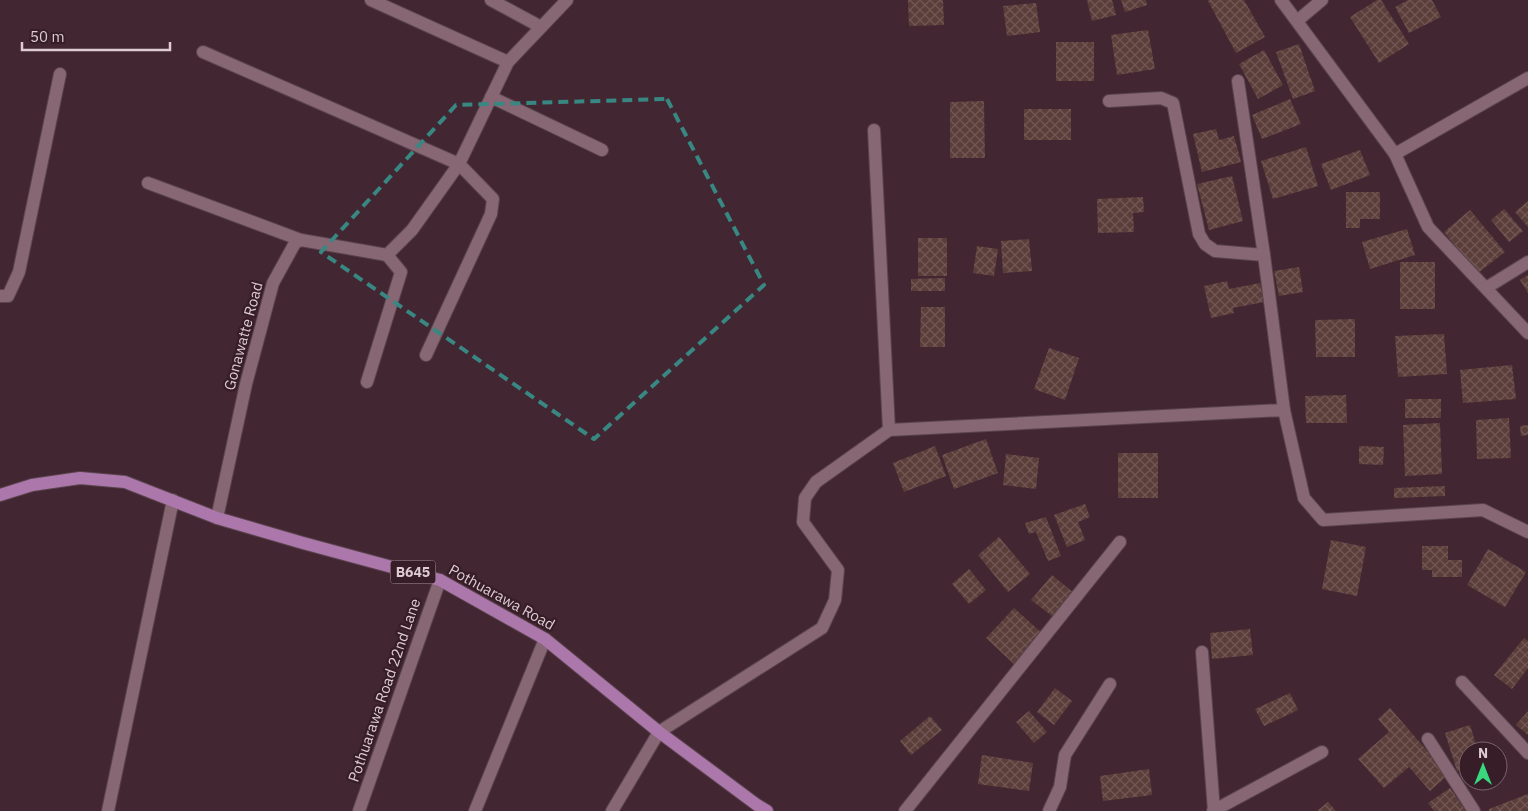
<svg xmlns="http://www.w3.org/2000/svg" width="1528" height="811" font-family="'IBM Plex Sans',sans-serif">
<defs>
<pattern id="building-cross-hatch" width="8" height="8" patternUnits="userSpaceOnUse" patternTransform="scale(1.25)"><rect width="8" height="8" fill="#5b3d39"/><path d="M0 0l8 8M0 8l8-8" fill="none" stroke="#725855"/></pattern>
</defs>
<rect width="100%" height="100%" fill="#422732"/>
<g fill="url(#building-cross-hatch)">
<path d="M908,0h35l1,25 -35,1z"/>
<path d="M1087,0h25l4,15 -24,6z"/>
<path d="M1121,0h25l1,5 -22,7z"/>
<path d="M1210,0h34l21,37 -29,16 -28,-52z"/>
<path d="M1377,0h4l28,44 -30,19 -29,-46z"/>
<path d="M1408,0h24l9,17 -32,16 -14,-26z"/>
<path d="M1036,3l4,29 -33,4 -4,-30z"/>
<path d="M1148,30l7,39 -38,6 -6,-40z"/>
<rect x="1056" y="42" width="38" height="39"/>
<path d="M1299,44l16,47 -22,8 -17,-47z"/>
<path d="M1264,50l19,35 -25,14 -19,-35z"/>
<path d="M1290,99l11,25 -39,15 -10,-24z"/>
<path d="M984,101l1,57h-35v-56z"/>
<rect x="1024" y="109" width="47" height="31"/>
<path d="M1216,129l3,11 15,-4 7,26 -39,10 -9,-38z"/>
<path d="M1306,147l12,39 -45,13 -12,-38z"/>
<path d="M1360,150l10,25 -39,15 -10,-26z"/>
<path d="M1232,176l11,45 -34,9 -12,-46z"/>
<path d="M1346,192h34v27h-20v9h-14z"/>
<path d="M1143,197l1,15 -11,1 1,19 -36,1 -1,-34z"/>
<path d="M1528,201v26l-13,-15z"/>
<path d="M1504,209l19,22 -14,11 -18,-22z"/>
<path d="M1470,210l35,42 -27,21 -34,-41z"/>
<path d="M1407,229l8,26 -45,14 -8,-27z"/>
<rect x="918" y="238" width="29" height="38"/>
<path d="M1029,239l3,32 -29,2 -2,-32z"/>
<path d="M977,246l21,3 -4,27 -21,-3z"/>
<rect x="1400" y="262" width="35" height="47"/>
<path d="M1299,267l4,25 -24,4 -5,-25z"/>
<path d="M1528,275v18l-8,-13z"/>
<path d="M945,278v13h-34v-12z"/>
<path d="M1227,281l2,8 31,-6 4,19 -31,6 1,5 -23,5 -7,-32z"/>
<path d="M921,307h24v40h-25z"/>
<path d="M1355,319v38h-39l-1,-37z"/>
<path d="M1444,334l3,40 -49,3 -3,-41z"/>
<path d="M1049,348l30,10 -14,42 -31,-11z"/>
<path d="M1512,365l4,34 -53,4 -3,-33z"/>
<path d="M1346,395l1,28h-41l-1,-27z"/>
<rect x="1405" y="399" width="36" height="19"/>
<path d="M1509,418l2,40 -34,1 -1,-39z"/>
<path d="M1440,423l2,51 -37,2 -2,-51z"/>
<path d="M1528,425v10l-7,1 -1,-10z"/>
<path d="M986,439l12,34 -44,16 -12,-34z"/>
<path d="M935,446l11,30 -42,16 -11,-29z"/>
<path d="M1359,446l25,1 -1,18 -24,-1z"/>
<rect x="1118" y="453" width="40" height="45"/>
<path d="M1006,454l33,4 -3,31 -33,-4z"/>
<path d="M1445,486v10l-51,2v-10z"/>
<path d="M1085,504l5,13 -12,5 7,18 -18,7 -13,-32z"/>
<path d="M1046,517l15,39 -13,5 -12,-29 9,-3 -16,5 -4,-11z"/>
<path d="M999,537l31,37 -22,18 -30,-37z"/>
<path d="M1331,540l35,7 -9,49 -35,-7z"/>
<path d="M1422,546h26v14h14v17h-30v-7h-10z"/>
<path d="M1488,549l38,23 -21,35 -38,-22z"/>
<path d="M969,569l17,21 -17,14 -17,-20z"/>
<path d="M1052,575l23,19 -19,25 -25,-19z"/>
<path d="M1014,608l29,26 -28,31 -29,-27z"/>
<path d="M1250,629l3,26 -41,4 -2,-26z"/>
<path d="M1524,638l4,3v27l-16,21 -18,-14z"/>
<path d="M1055,688l17,13 -18,24 -17,-13z"/>
<path d="M1290,693l8,17 -34,16 -9,-17z"/>
<path d="M1390,708l58,67 -18,16 -21,-24 -25,21 -26,-29 31,-27 -11,-13z"/>
<path d="M1029,711l18,21 -13,11 -18,-21z"/>
<path d="M1528,711v24l-12,-10z"/>
<path d="M930,716l12,14 -31,25 -11,-14z"/>
<path d="M1470,725l8,26h-10v16l-11,4 -12,-38z"/>
<path d="M982,755l51,8 -4,28 -51,-7z"/>
<path d="M1149,769l3,26 -49,6 -3,-25z"/>
<path d="M1450,788l16,23h-32l-6,-8z"/>
<path d="M1528,794v17h-39v-2z"/>
<path d="M1328,802l8,9h-19z"/>
</g>
<g fill="none" stroke-linecap="round" stroke-linejoin="round">
<g stroke="#5a444e" stroke-width="14">
<g id="minor">
<path d="M371,0l137,62"/>
<path d="M491,0l50,27"/>
<path d="M1281,0l114,154 33,73 100,106"/>
<path d="M1297,21l25,-21"/>
<path d="M203,52l256,112 34,35 -2,15 -65,141"/>
<path d="M1238,81l26,174 20,155"/>
<path d="M491,97l111,53"/>
<path d="M1109,101l52,-3 12,5 26,131 6,10 10,7 49,4"/>
<path d="M874,130l15,300 395,-20 20,88 19,22 160,-10 45,22"/>
<path d="M1395,154l133,-76"/>
<path d="M148,183l153,57"/>
<path d="M1486,288l42,-26"/>
<path d="M0,296h8l11,-24 41,-198"/>
<path d="M367,382l34,-110 -14,-17"/>
<path d="M1202,652l12,159"/>
<path d="M1462,682l66,71"/>
<path d="M1428,739l46,72"/>
<path d="M108,811l65,-311"/>
<path d="M359,811l81,-231"/>
<path d="M475,811l70,-172"/>
<path d="M612,811l47,-79 163,-104 13,-28 3,-30 -35,-48 2,-24 11,-16 73,-52"/>
<path d="M905,811l215,-269"/>
<path d="M1049,811l11,-24 5,-32 45,-71"/>
<path d="M1213,811l109,-59"/>
</g>
</g>
<g stroke="#5a444e" stroke-width="14">
<path id="tertiary" d="M217,518l29,-134 27,-101 22,-40 6,-3 86,15 25,-25 47,-66 49,-102 59,-62"/>
</g>
<g stroke="#5a444e" stroke-width="14">
<path id="primary" d="M0,495l32,-10 48,-7 45,4 92,36 86,25 137,37 105,59 114,93 98,73 10,6"/>
</g>
<use href="#minor" stroke="#866773" stroke-width="12"/>
<use href="#tertiary" stroke="#866773" stroke-width="12"/>
<use href="#primary" stroke="#ac77ab" stroke-width="12"/>
</g>
<path fill="none" stroke="#388782" stroke-width="4" stroke-dasharray="10 6" stroke-linejoin="round" d="M667,99l97,186 -170,154 -273,-187 135,-147z"/>
<g text-anchor="middle" dominant-baseline="central" stroke-width="4.5" stroke-linejoin="round" paint-order="stroke">
<rect fill="#371d28" stroke="#ac989f" stroke-width="1" x="390.5" y="560.5" width="45" height="23" rx="4"/>
<g font-size="14" font-weight="bold" fill="#deccd2">
<text x="413" y="572">B645</text>
</g>
<g font-size="15" fill="#deccd2" stroke="#371d28">
<text transform="translate(243 336) rotate(-75)">Gonawatte Road</text>
<text transform="translate(502 597) rotate(29)">Pothuarawa Road</text>
<text transform="translate(384 690) rotate(-71)">Pothuarawa Road 22nd Lane</text>
</g>
</g>
<g transform="translate(1483 766)"><circle r="24" fill="#371d28" stroke="#7a636c"/>
<path d="M0-4L9 19L0 12L-9 19Z" fill="#39d87f"/>
<text y="-8" font-size="14" font-weight="bold" text-anchor="middle" fill="#deccd2">N</text>
</g>
<path d="M22 42v8h148v-8" fill="none" stroke="#deccd2" stroke-width="2.5"/>
<text x="30" y="42" font-size="15" fill="#deccd2" stroke="#371d28" stroke-width="4" paint-order="stroke">50 m</text>
</svg>
